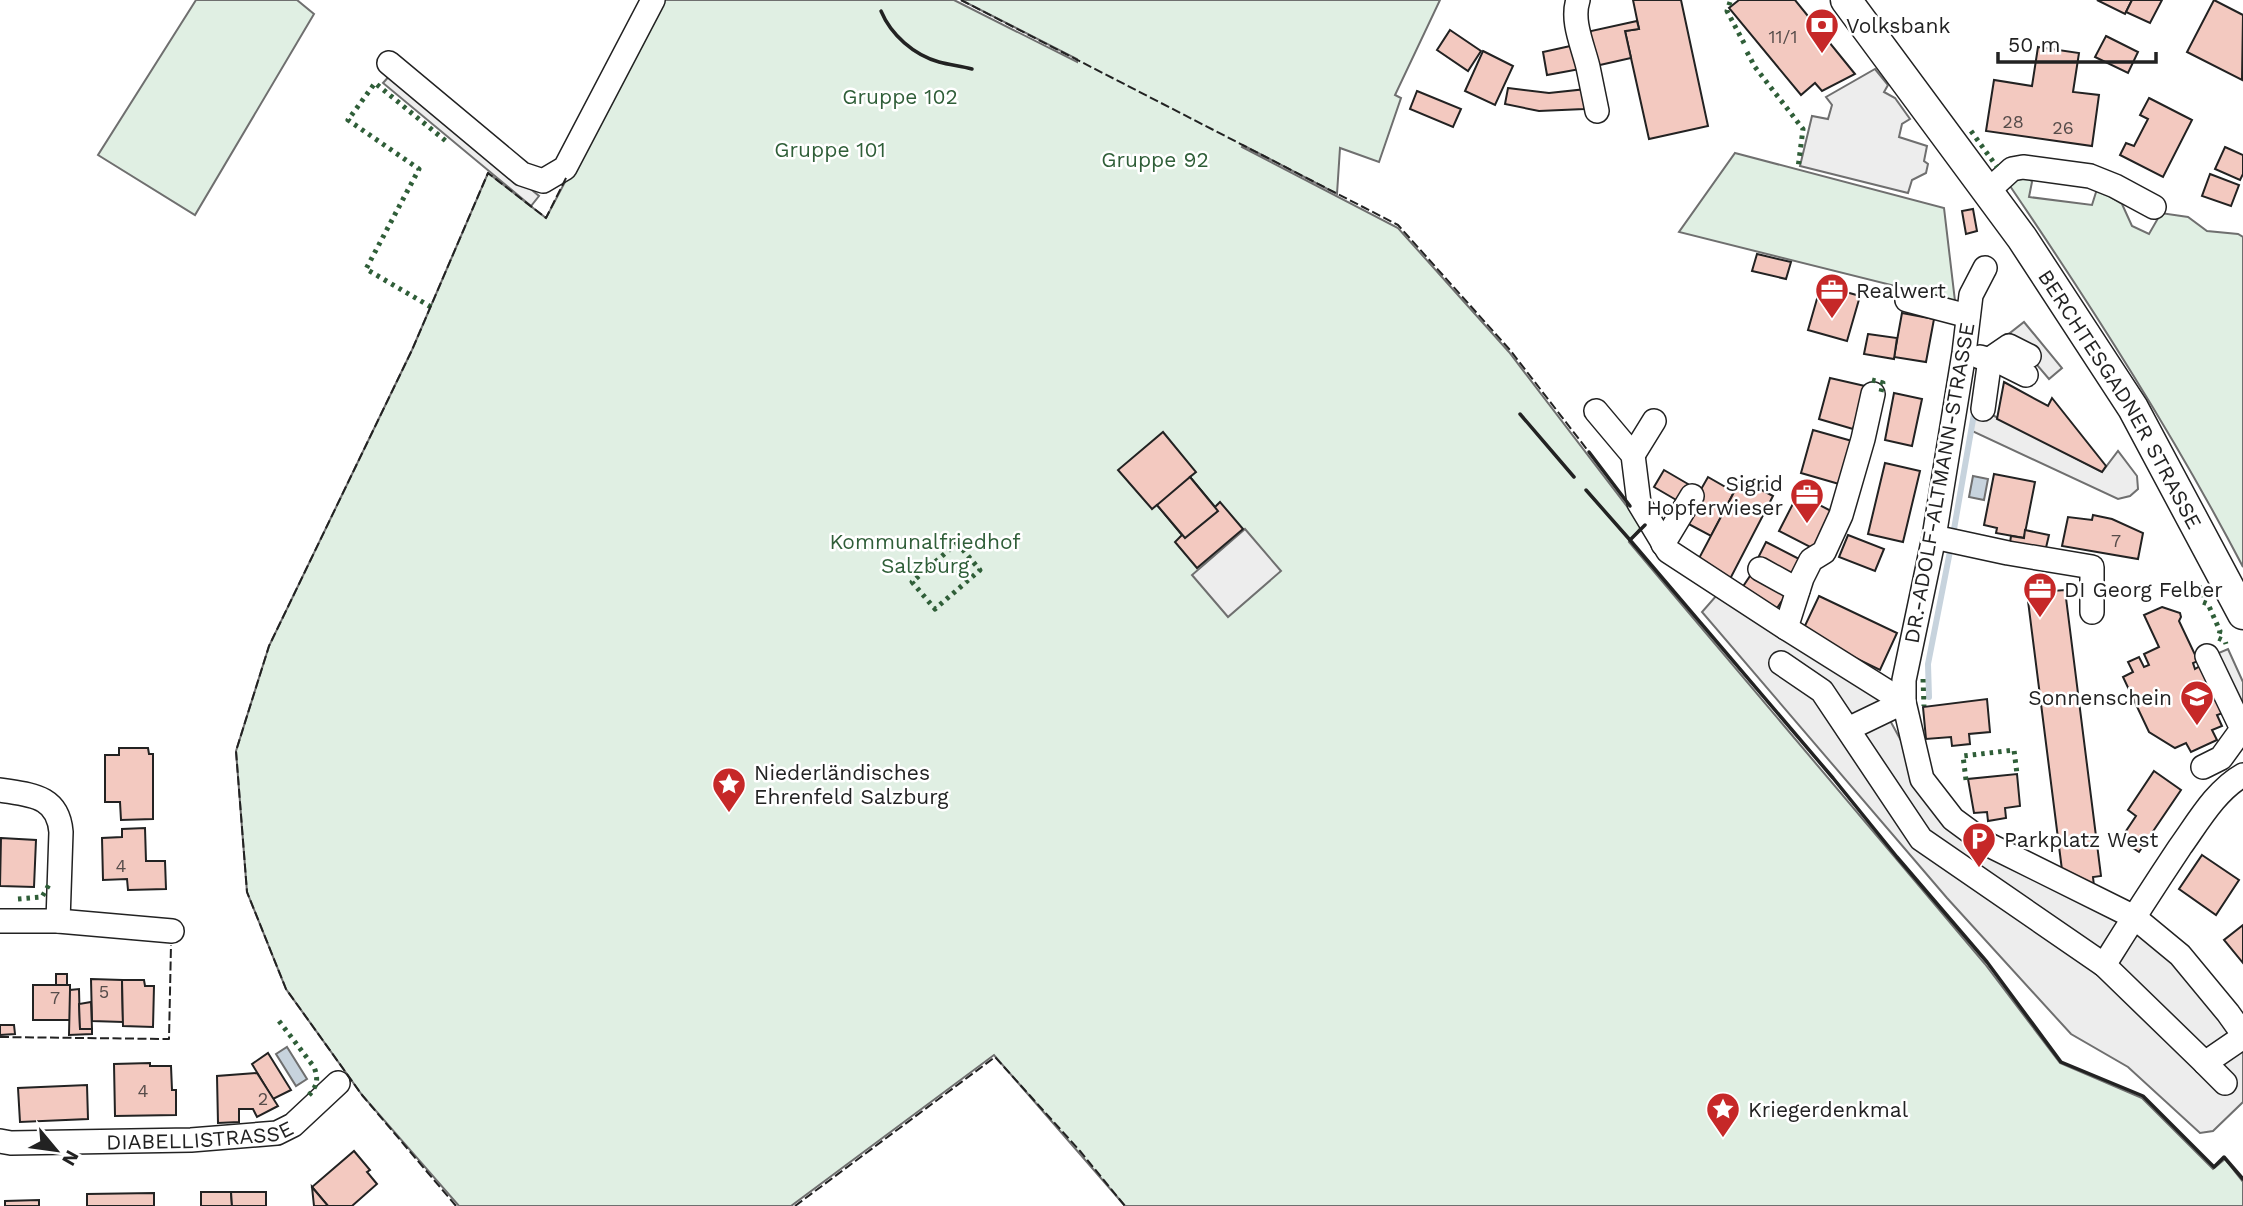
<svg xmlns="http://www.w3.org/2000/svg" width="2243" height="1206" font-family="'Work Sans',sans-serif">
<rect width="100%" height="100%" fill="#fff"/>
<g fill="#e0efe3" stroke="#6f6f6f" stroke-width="2">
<path d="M196,0h101l17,14 -119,201 -97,-60z"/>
<path d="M661,0h293l123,62v-3l-116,-59h479l-45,95 6,3 -22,64 -39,-14 -3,46 -94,-49 -1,2 156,81 111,124 133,174 -13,16 356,422 75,99 82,35 71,71 12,-10 18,23v24h-1118l-131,-151 -203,151h-332l-97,-111 -76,-106 -39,-97 -11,-141 33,-105 143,-296 76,-177 58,45z"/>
<path d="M1735,153l209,55 11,93 -276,-69z"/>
<path d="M2022,176h7l3,6 -3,15 63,8 5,-16 25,15 10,22 17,8 12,-21 27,4 19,14 31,3 5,3v330c-69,-132 -149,-257 -233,-381z"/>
</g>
<g fill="#ededed" stroke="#6f6f6f" stroke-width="2">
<path d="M1875,69l13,16 -4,7 11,6 15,21 -8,5 -3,13 28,9 -3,15 4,3 -2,9 -14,7 -4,13 -108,-27 12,-50 16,3 4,-14 -6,-8z"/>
<path d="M392,73l147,123 -8,10 -148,-123z"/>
<path d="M2024,322l38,46 -13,11 -39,-46z"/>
<path d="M1977,407l125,65 16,-21 19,25 1,13 -8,7 -12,3 -146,-68z"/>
<path d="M1245,529l36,42 -53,46 -36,-42z"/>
<path d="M1716,596l159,97 47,86 31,40 181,98 109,117v68l-30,29 -13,2 -72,-66 -57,-33 -124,-136 -245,-286z"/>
<path d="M2228,649l15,33v37l-29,-64z"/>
</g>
<g fill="#c7d3dd" stroke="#6f6f6f" stroke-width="2">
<path d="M1973,476l15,3 -4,21 -15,-3z"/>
<path d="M287,1047l20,32 -11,7 -20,-32z"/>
</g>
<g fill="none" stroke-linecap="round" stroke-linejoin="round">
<g stroke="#c7d3dd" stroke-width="6">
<path d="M1953,535l22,-127"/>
<path d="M1929,697l-1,-33 23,-118"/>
</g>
</g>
<g fill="#f3c9c0" stroke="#222" stroke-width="2">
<path d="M1633,0h48l27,126 -59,13 -24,-108 14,-2z"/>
<path d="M1739,0h56l60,74 -33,17 -7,-8 -14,12 -72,-87z"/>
<path d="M2097,0h35l-7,14z"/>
<path d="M2132,0h30l-12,23 -24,-11z"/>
<path d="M2214,0l29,15 -1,65 -55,-28z"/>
<path d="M1637,21l2,8 -14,2 6,27 -40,9 -5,-23 5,-13z"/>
<path d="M1450,30l31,21 -13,20 -31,-21z"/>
<path d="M2106,36l32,16 -10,21 -33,-16z"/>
<path d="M1575,45l5,24 -33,6 -4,-23z"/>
<path d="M2038,47l41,6 -6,39 26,3 -7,51 -106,-15 8,-51 38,6z"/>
<path d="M1483,51l30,15 -18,39 -30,-14z"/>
<path d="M1508,88l41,5 38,-4 -3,20 -45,2 -34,-7z"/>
<path d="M1417,91l44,18 -8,18 -43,-18z"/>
<path d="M2149,98l43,22 -29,57 -43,-22 6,-12 8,3 14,-27 -8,-4z"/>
<path d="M2225,147l18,8v19l-3,6 -25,-11z"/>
<path d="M2210,174l29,11 -8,21 -29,-10z"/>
<path d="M1973,209l4,22 -11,3 -4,-23z"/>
<path d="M1757,254l34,8 -5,17 -34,-8z"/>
<path d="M1821,285l39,11 -13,45 -39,-11z"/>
<path d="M1902,313l32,6 -8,43 -32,-5z"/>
<path d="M1868,334l29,4 -3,21 -30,-5z"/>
<path d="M1830,378l35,8 -12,43 -34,-10z"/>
<path d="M2004,382l44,24 4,-8 54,68 -4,6 -105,-53z"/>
<path d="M1894,393l28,6 -10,47 -27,-6z"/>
<path d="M1813,430l39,11 -13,43 -38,-11z"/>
<path d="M1163,432l33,40 -6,5 25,30 5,-5 23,27 -46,39 -22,-26 7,-7 -25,-30 -5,4 -34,-39z"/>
<path d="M1885,463l35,8 -17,71 -35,-8z"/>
<path d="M1664,470l24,14 -10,17 -24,-14z"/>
<path d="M1994,474l41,8 -11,56 -28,-5 1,-5 -13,-3z"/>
<path d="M1190,477l28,34 -33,27 -28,-33z"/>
<path d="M1708,477l26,15 -23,44 -28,-15z"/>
<path d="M1741,479l32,17 -44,85 -33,-17z"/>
<path d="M1798,494l37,19 -19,37 -37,-19z"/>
<path d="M2093,515l19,4 31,14 -5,26 -76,-13 6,-29 24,3z"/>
<path d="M2025,530l24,5 -5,21 -35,-6 2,-14 13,2z"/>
<path d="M1848,535l36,14 -9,22 -36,-14z"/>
<path d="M1766,542l39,20 -8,17 -39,-21z"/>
<path d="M1752,573l34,22 -11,16 -33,-23z"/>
<path d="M2065,590l36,286 -8,1 1,9 -32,-16 -35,-277z"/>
<path d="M1819,596l78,37 -17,37 -78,-38z"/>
<path d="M2162,607l18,6 1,4 -2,4 19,40 -5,2 2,6 5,-3 23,47 -6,2 5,11 -10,4 5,10 -26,12 -5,-9 -11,5 -26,-16 -26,-55 10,-5 -5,-10 11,-5 5,10 5,-2 -5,-11 15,-7 -15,-32z"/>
<path d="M1987,699l3,33 -21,2 1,10 -18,2 -1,-9 -25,2 -3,-32z"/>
<path d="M119,748h29l1,6h4v65l-32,1 -1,-18h-15v-47h14z"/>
<path d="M2154,771l27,19 -42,62 -19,-12 16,-24 -8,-6z"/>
<path d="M2017,774l3,32 -15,2 1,10 -18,3 -1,-9 -13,1 -6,-34z"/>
<path d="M145,828l1,33h19l1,28 -38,1 -1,-11 -24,1 -1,-42 20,-1v-8z"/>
<path d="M1,838l35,2 -2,47 -34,-1z"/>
<path d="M2202,855l37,25 -23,35 -37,-26z"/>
<path d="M2243,925v38l-19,-23z"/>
<rect x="56" y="974" width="11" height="11"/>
<path d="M91,979l31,1 1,42 -31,-1z"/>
<path d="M122,980h22l1,6h9l-1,41 -30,-1z"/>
<rect x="33" y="985" width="37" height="35"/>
<path d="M79,989l1,40h12v5l-23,1 1,-45z"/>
<path d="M91,1002l1,27h-12l-1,-25z"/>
<path d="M0,1025h14l1,9 -15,1z"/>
<path d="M268,1053l23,37 -18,9 -21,-35z"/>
<path d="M150,1063v3h21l1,24h4v25l-61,1 -1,-52z"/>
<path d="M257,1073l21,33 -21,11 -4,-8h-14v13l-21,1 -1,-47z"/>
<path d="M87,1085l1,34 -68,3 -2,-34z"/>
<path d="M354,1151l16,19 -3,2 10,12 -25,22h-24l-16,-19z"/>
<path d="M312,1187l16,19h-14z"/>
<path d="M201,1192h30l1,14h-31z"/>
<path d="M231,1192h35v14h-34z"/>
<path d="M154,1193v13h-67v-12z"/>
<path d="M39,1200v6h-34v-5z"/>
</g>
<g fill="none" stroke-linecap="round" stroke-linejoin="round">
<g stroke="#222" stroke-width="26">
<g id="minor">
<path d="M1578,0c-7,21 5,46 10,67 3,14 6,30 9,44"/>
<path d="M389,63l133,111 21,7 22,-13 88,-168"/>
<path d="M1989,190l23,-21 11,-2 67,9 25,10 39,21"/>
<path d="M1985,268l-14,27 -7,58 -30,184 -30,143v22l18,77 31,40 34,25 147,73 46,38 48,58 15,21"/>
<path d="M1907,300l61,16"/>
<path d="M1980,357l22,6 24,12"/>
<path d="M1873,394l-10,45 -22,76 -17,37 -13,8 -9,18 -16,50 118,74"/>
<path d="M1983,409l7,-50 19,-13 20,10"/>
<path d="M1596,411l37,44 6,48 29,48 118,77"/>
<path d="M1633,455l21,-34"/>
<path d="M1934,537l74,16 84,14v45"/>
<path d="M1663,544l29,-48"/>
<path d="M1760,569l38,21"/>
<path d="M1781,663l41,28 99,148 183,126 101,98 38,-26"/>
<path d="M1848,729l56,-27"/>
<path d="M2203,767l18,-9 21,-29 -35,-73"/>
<path d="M0,790c30,5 58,5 61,42l-3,89"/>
<path d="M0,921h58l114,10"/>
<path d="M2104,965c25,-40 50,-79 76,-118 18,-25 36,-57 63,-72"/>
<path d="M2205,1063l20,20"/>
<path id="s1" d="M0,1141l11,2 180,-3 86,-7 16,-8 45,-42"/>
</g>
</g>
<g stroke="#222" stroke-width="33">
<g id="major">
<path id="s2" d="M1846,0l176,238 111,170 110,206"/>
</g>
</g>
<use href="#minor" stroke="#fff" stroke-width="23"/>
<use href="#major" stroke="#fff" stroke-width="30"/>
<g stroke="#2f5e38" stroke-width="5" stroke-dasharray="3.5 5" stroke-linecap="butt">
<path d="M1730,2l-3,9 18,34"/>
<path d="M1747,52l8,15 48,62 -5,39"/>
<path d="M1971,131l26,36"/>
<path d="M431,307l-65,-38 53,-100 -71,-49 27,-37 72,59"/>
<path d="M1872,380l11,3 -2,9"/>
<path d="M957,543l23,27 -45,39 -23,-27z"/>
<path d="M2199,586l4,9v7l5,2 12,27 -2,7 7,3 1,3"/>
<path d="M1923,679l1,27"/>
<path d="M1966,780l-3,-24 51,-6 3,24"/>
<path d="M18,899l24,-2 9,-16"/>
<path d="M279,1021l35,46c5,13 3,20 -7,30"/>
</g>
<g stroke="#222" stroke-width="2" stroke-dasharray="9 3.5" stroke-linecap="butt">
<path d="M961,0l437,225 112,125 79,102"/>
<path d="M0,1037l169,2 2,-94"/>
<path d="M456,1206l-94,-111 -76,-106 -39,-97 -11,-141 33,-105 143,-296 76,-177 58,45 21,-42"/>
<path d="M795,1206l200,-149 85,94 45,55"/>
</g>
<g stroke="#222" stroke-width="3.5">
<path d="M881,11c10,24 33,44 58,51 11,3 22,4 33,7"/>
<path d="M1520,414l54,63"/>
<path d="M1589,452l41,54"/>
<path d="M1586,490l44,50"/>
<path d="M1645,525l-15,15 203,238 64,79 90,105 74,100 82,34 71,71 10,-10 19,22"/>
</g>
</g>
<defs>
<g id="bank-pin" transform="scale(1.75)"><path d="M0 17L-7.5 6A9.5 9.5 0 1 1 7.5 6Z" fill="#c62828" stroke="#fff"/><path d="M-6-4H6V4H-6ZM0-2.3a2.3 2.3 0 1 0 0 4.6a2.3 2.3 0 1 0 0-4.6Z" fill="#fff"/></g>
<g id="office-pin" transform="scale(1.75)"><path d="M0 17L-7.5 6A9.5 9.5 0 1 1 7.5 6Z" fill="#c62828" stroke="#fff"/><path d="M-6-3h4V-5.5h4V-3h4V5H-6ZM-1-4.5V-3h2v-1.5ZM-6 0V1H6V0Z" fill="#fff"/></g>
<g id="school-pin" transform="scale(1.75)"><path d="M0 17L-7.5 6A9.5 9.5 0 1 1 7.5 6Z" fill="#c62828" stroke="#fff"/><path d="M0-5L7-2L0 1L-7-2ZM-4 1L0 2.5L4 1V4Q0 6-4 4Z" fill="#fff"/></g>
<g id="sight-pin" transform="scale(1.75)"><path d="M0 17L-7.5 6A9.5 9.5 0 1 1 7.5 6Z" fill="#c62828" stroke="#fff"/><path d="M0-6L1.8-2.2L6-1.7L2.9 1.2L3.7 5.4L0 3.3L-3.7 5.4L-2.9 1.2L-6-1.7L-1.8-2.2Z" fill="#fff"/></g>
<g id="parking-pin" transform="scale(1.75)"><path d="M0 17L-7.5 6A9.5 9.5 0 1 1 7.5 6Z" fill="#c62828" stroke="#fff"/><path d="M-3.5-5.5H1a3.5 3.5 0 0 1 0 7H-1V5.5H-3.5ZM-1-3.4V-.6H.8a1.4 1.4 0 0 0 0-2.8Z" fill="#fff"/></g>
</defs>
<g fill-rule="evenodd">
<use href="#bank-pin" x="1822" y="25"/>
<use href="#office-pin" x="1832" y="290"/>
<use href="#office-pin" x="1807" y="495"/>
<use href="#office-pin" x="2040" y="589"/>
<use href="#school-pin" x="2197" y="697"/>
<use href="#sight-pin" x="729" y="784"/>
<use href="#parking-pin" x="1979" y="839"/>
<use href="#sight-pin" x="1723" y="1109"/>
</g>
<g text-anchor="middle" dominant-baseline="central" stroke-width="5" stroke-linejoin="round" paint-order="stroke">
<g font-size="18" fill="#564c4a">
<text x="1783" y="36">11/1</text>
<text x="2013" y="121">28</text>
<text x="2063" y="127">26</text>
<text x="2116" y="540">7</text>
<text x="121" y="865">4</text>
<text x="104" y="991">5</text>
<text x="55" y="997">7</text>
<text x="143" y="1090">4</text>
<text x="263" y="1098">2</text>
</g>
<g font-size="21" fill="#222" stroke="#fff" text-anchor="start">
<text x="1846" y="25">Volksbank</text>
<text x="1856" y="290">Realwert</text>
<text x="1783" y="483" text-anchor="end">Sigrid<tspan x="1783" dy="24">Hopferwieser</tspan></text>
<text x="2064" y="589">DI Georg Felber</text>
<text x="2172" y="697" text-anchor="end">Sonnenschein</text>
<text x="754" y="772">Niederländisches<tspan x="754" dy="24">Ehrenfeld Salzburg</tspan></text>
<text x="2004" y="839">Parkplatz West</text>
<text x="1748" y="1109">Kriegerdenkmal</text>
</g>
<g font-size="21" fill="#2f5e38" stroke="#fff">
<text x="900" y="96">Gruppe 102</text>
<text x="830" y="149">Gruppe 101</text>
<text x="1155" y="159">Gruppe 92</text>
<text x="925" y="541">Kommunalfriedhof<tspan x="925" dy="24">Salzburg</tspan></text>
</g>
<g font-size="21" fill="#222" stroke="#fff">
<text stroke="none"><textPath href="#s2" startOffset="485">BERCHTESGADNER STRASSE</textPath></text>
<text transform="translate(1939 483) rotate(-80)">DR.-ADOLF-ALTMANN-STRASSE</text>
<text stroke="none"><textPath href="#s1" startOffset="200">DIABELLISTRASSE</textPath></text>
</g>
</g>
<g transform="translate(56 1150) rotate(119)" stroke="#ffffff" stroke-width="5" paint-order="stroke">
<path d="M0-5L12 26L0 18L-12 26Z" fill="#222222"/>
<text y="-10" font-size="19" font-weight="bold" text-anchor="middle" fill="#222222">N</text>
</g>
<path d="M1998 52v10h158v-10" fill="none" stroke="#222222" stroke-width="3.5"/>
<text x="2008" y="52" font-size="21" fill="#222222" stroke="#ffffff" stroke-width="5" paint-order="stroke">50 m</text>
</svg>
